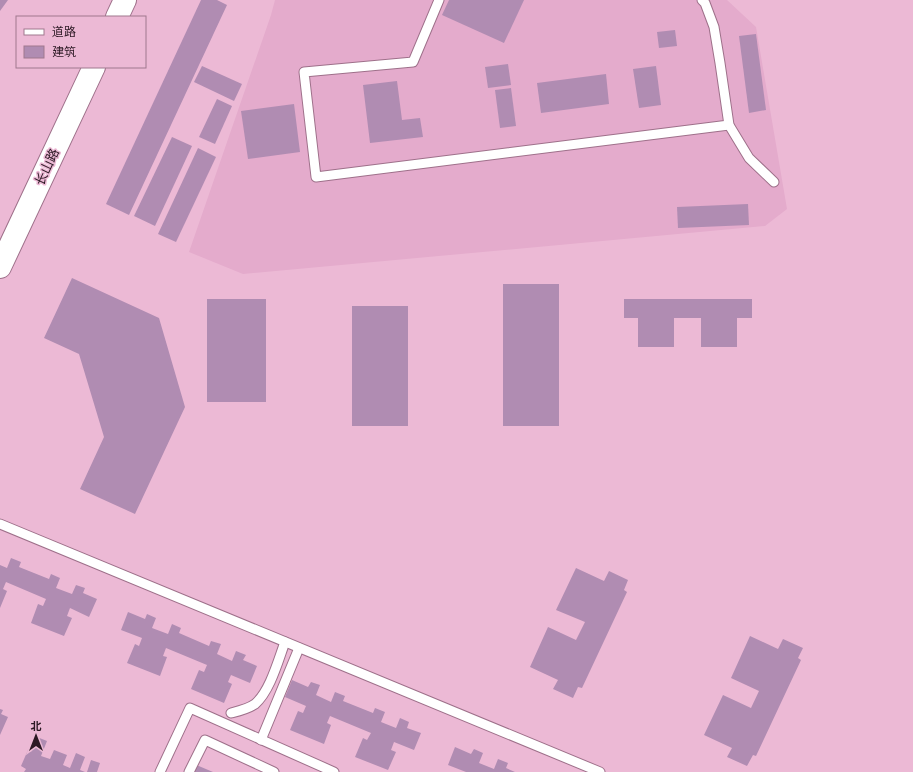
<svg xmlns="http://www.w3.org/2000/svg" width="913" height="772" font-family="'DejaVu Sans','Noto Sans SC',sans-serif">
<rect width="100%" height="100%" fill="#ecb9d5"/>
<path fill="#e4abcc" d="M275,0h452l29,27 31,182 -22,17 -522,48 -54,-22 82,-237z"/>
<g fill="#b08cb2">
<path d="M0,0h8l-8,11z"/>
<path d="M201,0h16l10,5 -98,210 -23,-11z"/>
<path d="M449,0h75l-20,43 -62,-28z"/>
<path d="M675,30l2,16 -18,2 -2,-16z"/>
<path d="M756,34l10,76 -17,3 -10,-77z"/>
<path d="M508,64l3,21 -23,3 -3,-21z"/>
<path d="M202,66l40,18 -8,17 -40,-19z"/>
<path d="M656,66l5,39 -22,3 -6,-39z"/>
<path d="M606,74l3,30 -68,9 -4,-30z"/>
<path d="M397,81l5,39 18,-2 3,19 -53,6 -7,-58z"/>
<path d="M511,88l5,38 -16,2 -5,-38z"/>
<path d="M217,99l15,7 -17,38 -16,-7z"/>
<path d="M294,104l6,48 -52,7 -7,-48z"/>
<path d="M172,137l20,9 -37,80 -21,-10z"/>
<path d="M198,148l18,9 -40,85 -18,-8z"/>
<path d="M748,204l1,21 -71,3 -1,-21z"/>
<path d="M72,278l87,40 26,89 -50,107 -55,-25 24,-52 -25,-83 -35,-16z"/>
<rect x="503" y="284" width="56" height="142"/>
<rect x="207" y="299" width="59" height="103"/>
<path d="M624,299h128v19h-15v29h-36v-29h-27v29h-36v-29h-14z"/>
<rect x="352" y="306" width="56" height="120"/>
<path d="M11,558l10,4 -2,5 30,12 2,-5 9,4 -4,10 16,6 4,-9 9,3 -2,5 14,6 -8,18 -19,-9 -3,8 5,2 -8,18 -33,-13 7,-19 5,2 3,-7 -40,-17 -3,7 4,2 -7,17v-43l7,3z"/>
<path d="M576,568l28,13 5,-10 19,9 -4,10 3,2 -45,96 -4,-1 -5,11 -20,-9 5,-9 -28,-13 18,-40 28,13 9,-18 -29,-12z"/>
<path d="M128,612l17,7 2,-5 9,4 -4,10 16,6 4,-10 9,4 -2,5 30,13 2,-5 10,3 -4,10 15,7 4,-10 10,4 -3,5 14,6 -7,17 -19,-8 -3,7 4,2 -8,19 -33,-14 8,-19 5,2 3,-7 -41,-17 -3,8 4,1 -7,19 -33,-13 8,-19 4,2 3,-8 -21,-8z"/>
<path d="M750,636l28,13 5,-10 20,9 -5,10 3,2 -45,96 -3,-1 -6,11 -20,-9 5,-9 -28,-13 19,-40 28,13 8,-17 -28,-13z"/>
<path d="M292,680l16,7 3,-5 9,3 -4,10 15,7 4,-10 10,4 -2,5 30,12 2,-5 10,4 -4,10 15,6 4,-10 9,4 -2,6 14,5 -7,17 -20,-8 -3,8 5,2 -8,18 -33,-13 8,-19 4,2 4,-7 -41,-17 -3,7 4,2 -7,19 -34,-14 8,-19 5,2 3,-7 -21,-9z"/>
<path d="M0,709l3,1 -2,4 7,3 -8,18z"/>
<path d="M37,737l10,4 -6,15 9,3 4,-9 13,5 -4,10 7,3 6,-15 9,4 -5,13 5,2h-61l2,-3 -5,-3 7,-16 3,2z"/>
<path d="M455,747l16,7 3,-5 9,4 -4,10 15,6 4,-10 10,4 -2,5 9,4h-49l-18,-7z"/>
<path d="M91,760l9,3 -3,9h-10z"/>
<path d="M194,764l19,8h-23z"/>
</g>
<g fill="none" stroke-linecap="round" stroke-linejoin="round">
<g stroke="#9e708a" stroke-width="11">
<g id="lane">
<path d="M439,0l-26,62 -109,10 12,105 413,-52"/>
<path d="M702,0l3,3 9,24 6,36 9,62 20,33 25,24"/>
<path d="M0,524l600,248"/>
<path d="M231,713c8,-2 17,-4 24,-9 15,-13 23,-43 30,-62"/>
<path d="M261,740l38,-92"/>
<path d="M160,772l30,-64 144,64"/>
<path d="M189,772l16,-32 69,32"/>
</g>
</g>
<g stroke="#9e708a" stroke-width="24">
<g id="secondary">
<path d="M117,17l8,-17"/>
<path d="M0,267l94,-200"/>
</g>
</g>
<use href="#lane" stroke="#fff" stroke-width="9"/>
<use href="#secondary" stroke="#fff" stroke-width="22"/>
</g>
<g text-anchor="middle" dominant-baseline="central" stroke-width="3" stroke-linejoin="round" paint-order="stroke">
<g font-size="13" fill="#2c1924" stroke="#ecb9d5">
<text transform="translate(47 167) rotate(-65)">长山路</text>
</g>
</g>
<rect x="16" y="16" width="130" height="52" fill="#ecb9d5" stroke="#9f798e"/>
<rect x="24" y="29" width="20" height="6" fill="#ffffff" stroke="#9f798e"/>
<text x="52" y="36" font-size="12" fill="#2c1924">道路</text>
<rect x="24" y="46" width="20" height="12" fill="#b08cb2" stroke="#9f798e"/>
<text x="52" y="56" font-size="12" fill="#2c1924">建筑</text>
<g transform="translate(36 736)" stroke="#ecb9d5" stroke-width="3" paint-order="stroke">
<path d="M0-3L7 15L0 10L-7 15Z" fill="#2c1924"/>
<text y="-6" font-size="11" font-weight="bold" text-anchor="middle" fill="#2c1924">北</text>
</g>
</svg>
